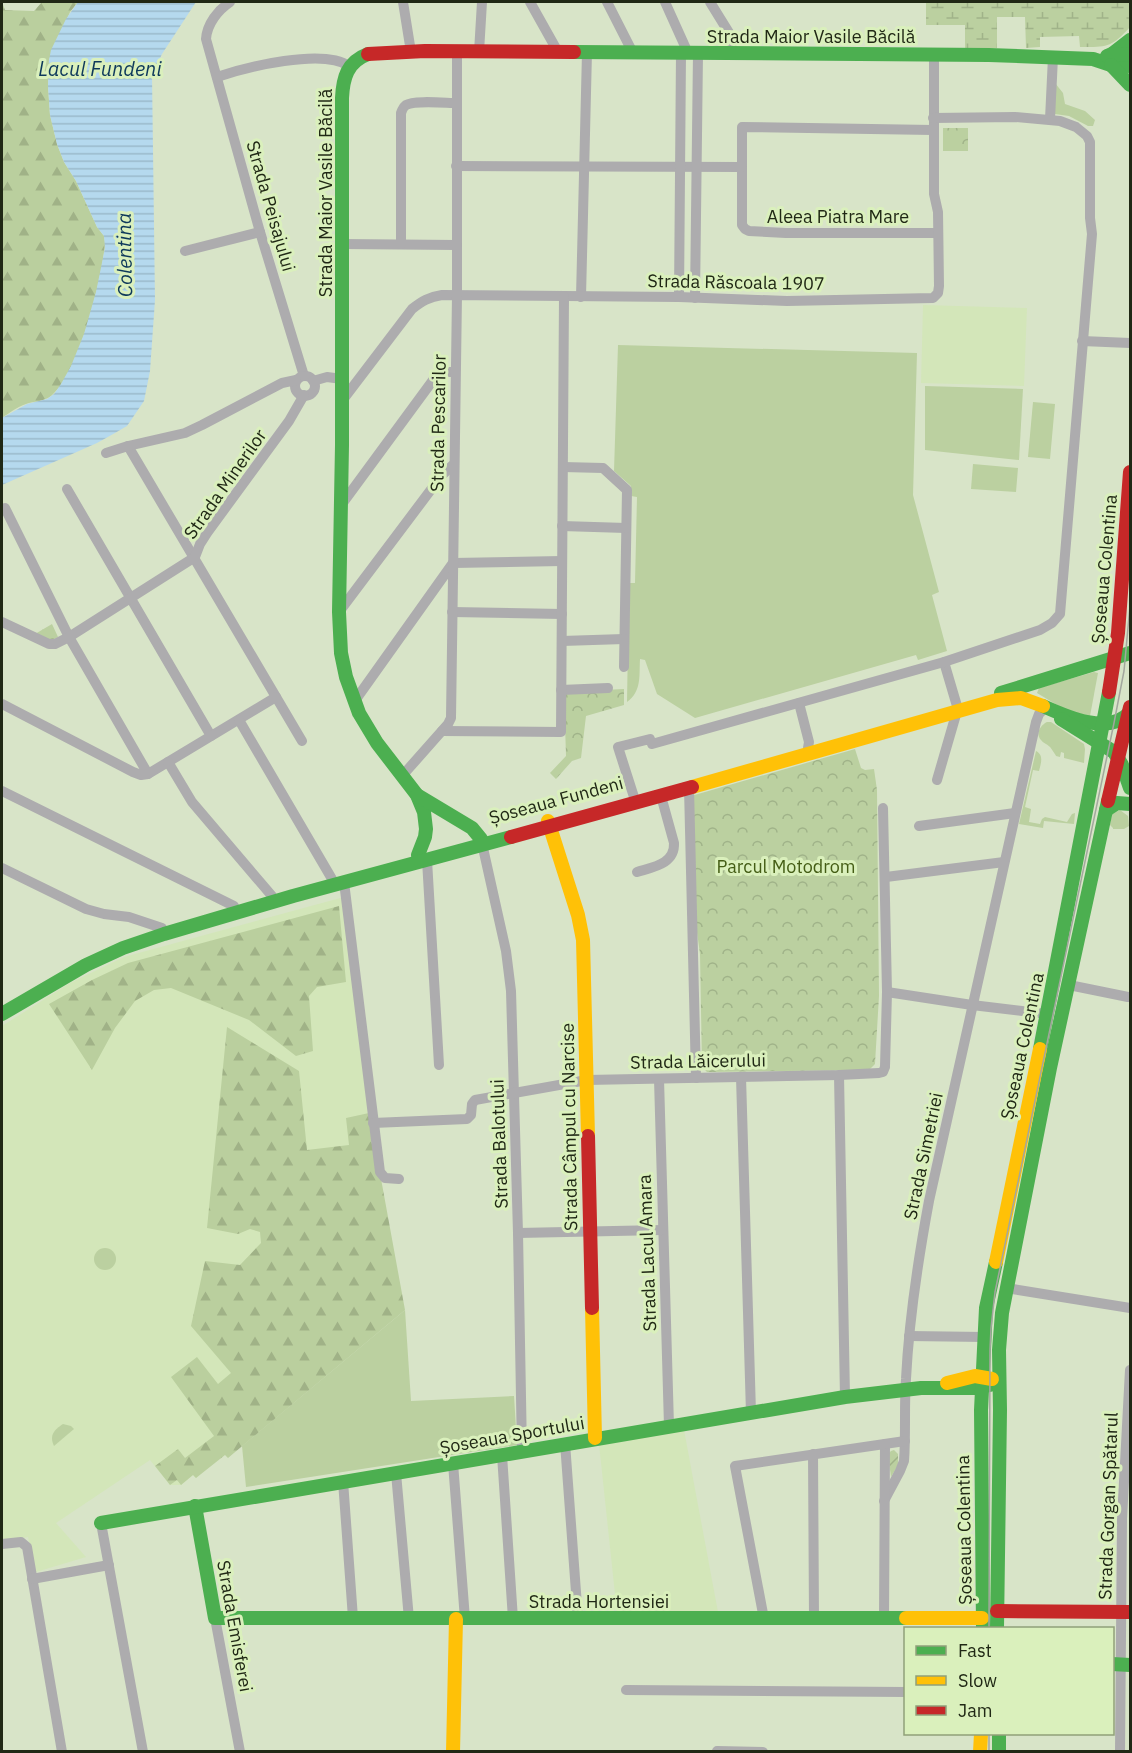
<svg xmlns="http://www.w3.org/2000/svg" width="1132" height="1753" font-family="'IBM Plex Sans',sans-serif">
<defs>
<pattern id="forest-firs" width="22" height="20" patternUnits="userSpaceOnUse" patternTransform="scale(1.5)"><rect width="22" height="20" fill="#bacf9e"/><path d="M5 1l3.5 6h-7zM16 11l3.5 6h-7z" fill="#a0b287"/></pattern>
<pattern id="wetland-marsh" width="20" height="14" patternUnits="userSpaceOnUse" patternTransform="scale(1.5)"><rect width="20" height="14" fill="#bbd0a0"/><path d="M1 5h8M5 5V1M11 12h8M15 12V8" fill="none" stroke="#a0b389"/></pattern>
<pattern id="park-crowns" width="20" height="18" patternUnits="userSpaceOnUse" patternTransform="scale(1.5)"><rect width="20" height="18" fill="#bbd0a0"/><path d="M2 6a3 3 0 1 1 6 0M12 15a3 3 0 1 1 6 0" fill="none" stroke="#a0b389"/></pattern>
<pattern id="garden-furrows" width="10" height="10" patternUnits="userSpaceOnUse" patternTransform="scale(1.5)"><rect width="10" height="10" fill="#bbd0a0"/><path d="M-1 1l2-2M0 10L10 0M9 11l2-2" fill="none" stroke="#a0b389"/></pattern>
<pattern id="water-rules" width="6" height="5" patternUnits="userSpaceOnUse" patternTransform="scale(1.5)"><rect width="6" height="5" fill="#b5d9ee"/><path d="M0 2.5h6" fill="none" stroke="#9bbacb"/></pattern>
</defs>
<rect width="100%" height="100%" fill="#d8e4c8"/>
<g fill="#d3e6b9">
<path d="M923,305l104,3 -3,78 -103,-3z"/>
<path d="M344,897l46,409 -194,172 -3,-3 -12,10h-11l-20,-25 -94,63 30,34 -50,15 -8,-35 -26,4v-515l68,-43 54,-26z"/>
<path d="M684,1430l34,182 -101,1 -18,-169z"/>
</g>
<g fill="#bbd0a0">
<path d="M1055,83l8,10 2,11 20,7 10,9 -2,6h-5l-19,-10 -14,-2z"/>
<path d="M618,345l299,8 -4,142 26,97 -7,3 15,56 -29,9 -2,-5 -221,63 -38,-24 -12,-34 -5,-1c-1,17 2,32 -13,43l2,-119h6l2,-86 -6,-1v-10l-17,-15z"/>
<path d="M925,386l98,3 -4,71 -94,-10z"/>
<path d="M1033,402l22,2 -5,55 -22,-2z"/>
<path d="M973,464l45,4 -2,24 -45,-3z"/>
<path d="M1094,672l4,1 -8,43 -23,-5 -30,-18 2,-5z"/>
<path d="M1047,722h4l33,22 1,5 -1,14 -20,-5v-5l-3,-1 -1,5 -4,-1c0,-1 -6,-9 -6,-9 -3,-3 -7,-4 -9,-7 -6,-7 0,-15 6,-18z"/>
<path d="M1036,751c8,4 5,12 3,20l-6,-1 -8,37 6,2 -2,13 11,2 2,-5 3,-2 22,5 5,-8 3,-1 -1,11 -30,-3 -1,7 -24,-4z"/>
<path d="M1120,810l8,6 1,10 -5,3h-11v-1l-3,-3 2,-11z"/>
<circle cx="105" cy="1259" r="11"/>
<path d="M405,1310l6,91 103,-5 3,49 -271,42 -4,-41z"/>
<path d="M63,1424l8,2 3,3 -20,17c-5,-11 0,-16 9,-22z"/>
</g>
<g fill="url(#forest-firs)">
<path d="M2,2l3,8 29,1 8,-9h36l-8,10 -21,48 -1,26 2,29 7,29 7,18 12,19 21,46 7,9 1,6c-2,34 -26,132 -54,154 -8,6 -17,5 -25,8 -9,3 -17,9 -24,14z"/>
<path d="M339,906l7,76 -29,5 -8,9 4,55 -17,5 -47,-36 -78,-32 -17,2 -19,11 -20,27 -23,42 -43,-66 43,-24 36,-17z"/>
<path d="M227,1027l72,44 8,79 42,-5 -3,-27 23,-5 36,197 -177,148 -3,-3 -29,23 -3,-3 -12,10 -4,-5 -7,5 -15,-19 23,-17 7,9 29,-22 -43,-59 26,-20 21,27 13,-11 -40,-47 14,-65 35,4 21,-22 -1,-11 -10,-3 -12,5 -31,-6z"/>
</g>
<path fill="url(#wetland-marsh)" d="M926,2h204v25c-19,21 -23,20 -50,20l-1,-11 -39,1v10l-14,1 -1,-31h-28v31l-32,1v-24h-39z"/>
<g fill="url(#park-crowns)">
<rect x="943" y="128" width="25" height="23"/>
<path d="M52,624l6,13 -8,4 -15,-7z"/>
<path d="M624,689v16l-38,11 -5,42 -9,3 -16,18 -6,-6 16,-17 -2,-64z"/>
<path d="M855,749l6,19 4,2 9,-1 3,21 2,206 -4,68 -5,5 -3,1 -160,2 -5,-5 -2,-113 -4,-29 -5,-129z"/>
</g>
<path fill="url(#garden-furrows)" d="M894,1450l4,4v11l-7,12 -3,-23 3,-3z"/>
<path fill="url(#water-rules)" d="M78,2h118l-34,52 -10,21 3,225 -5,71 -6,30 -17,25 -12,7 -18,10 -95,42v-67l25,-14 20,-5 7,-5 7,-10 10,-18 13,-32 12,-42 9,-44 -1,-12 -7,-9 -21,-46 -12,-19 -7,-18 -7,-29 -2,-29 1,-26 2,-10 15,-31z"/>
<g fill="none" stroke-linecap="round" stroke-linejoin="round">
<g stroke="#adacae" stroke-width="10">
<path d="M230,2c-12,8 -23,22 -24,37l54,193 44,144"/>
<path d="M403,2l8,50"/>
<path d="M530,2l28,50"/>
<path d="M607,2l26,51"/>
<path d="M665,2l23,51"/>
<path d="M710,2l21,34 2,17"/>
<path d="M479,52l3,-50"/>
<path d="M217,77c29,-10 106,-29 132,-11"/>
<path d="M1050,119l3,-62"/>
<path d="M933,130l-191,-3v98l3,4 4,2 37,2h151"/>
<path d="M456,166l286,1"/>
<path d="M342,244l115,1"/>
<path d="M401,244v-131c2,-4 1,-5 5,-8 8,-5 40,-2 51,-2"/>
<path d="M185,251l75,-19"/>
<path d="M581,297l6,-245"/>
<path d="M679,297l2,-244"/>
<path d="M695,298l3,-245"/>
<path d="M1082,341l48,2"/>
<circle cx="305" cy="386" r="10"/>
<path d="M313,381l14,-4 15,2"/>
<path d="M342,401l70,-92c10,-8 17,-12 30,-14l237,2 108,4 146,-3 5,-5 1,-7 -1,-74 -4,-18v-140"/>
<path d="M128,446l174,295"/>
<path d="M106,453l22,-7 57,-13 17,-8 80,-42 14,-3"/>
<path d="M563,467l40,1 24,22 -3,177"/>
<path d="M67,489l144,247"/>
<path d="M342,504l97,-132h16"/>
<path d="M5,508l64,129 79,137"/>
<path d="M562,526l64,2"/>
<path d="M339,612l103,-137 12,-11"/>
<path d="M452,612l110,2"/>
<path d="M2,622l47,22h6l14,-7 126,-80 5,-13 7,-11 82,-112 15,-26"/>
<path d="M562,641l62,-2"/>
<path d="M944,662l13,44"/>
<path d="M561,690l47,-2"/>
<path d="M354,702l99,-139 109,-2"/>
<path d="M799,703l10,39 -1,6"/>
<path d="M2,704l131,68 8,3 7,-1 128,-77"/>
<path d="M239,720l93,159"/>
<path d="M442,731l119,1 3,-435"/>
<path d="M168,762l24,40 80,94"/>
<path d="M402,776l46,-52 3,-6 6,-423v-244"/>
<path d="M937,780l20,-69"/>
<path d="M689,788l7,290"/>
<path d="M2,791l232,115"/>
<path d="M634,797l-16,-50 32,-8 2,5 292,-82 96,-32 12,-7 8,-9 32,-380 -2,-16v-76l-3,-6 -11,-9 -16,-6 -45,-4 -82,1"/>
<path d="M919,826l96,-13"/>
<path d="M481,839l25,112 5,40 7,242 4,218"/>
<path d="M427,860l12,205"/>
<path d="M2,868l84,41 18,5 25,3 33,11"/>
<path d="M637,872c16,-5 38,-8 37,-29l-13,-47"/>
<path d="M886,877l118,-15"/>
<path d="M344,882l36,290 5,6 14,1"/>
<path d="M1069,985l59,12"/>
<path d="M887,992l85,13 75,9"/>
<path d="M839,1075l6,322"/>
<path d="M741,1077l10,336"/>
<path d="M659,1079l10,347"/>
<path d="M373,1123l94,-4 4,-4 1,-11 3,-4 112,-20 252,-5 40,-2 4,-1 2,-5 2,-75 -4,-184"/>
<path d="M518,1233l144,-3"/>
<path d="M1006,1288l124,20"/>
<path d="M909,1336l75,1"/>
<path d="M565,1443l13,176"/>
<path d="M813,1454l1,164"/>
<path d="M502,1455l11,164"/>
<path d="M453,1463l12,156"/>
<path d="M396,1473l13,146"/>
<path d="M343,1481l10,137"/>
<path d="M884,1501l16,-30 4,-10c2,-27 0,-55 2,-82 3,-60 12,-119 23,-178l107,-479 3,-8 6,-6"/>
<path d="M101,1523l42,229"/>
<path d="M2,1544l19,-2 6,5 35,205"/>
<path d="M32,1579l77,-14"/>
<path d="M215,1618l25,134"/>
<path d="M884,1618l1,-174"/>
<path d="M764,1619l-29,-153 170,-25"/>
<path d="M626,1690l280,2"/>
<path d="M717,1751l46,1"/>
<path d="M1120,1752l2,-233 8,-149"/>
</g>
<g stroke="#4caf50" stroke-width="14">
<path d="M574,52l415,3 104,4 18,6 19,1"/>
<path d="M368,54c-21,8 -25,24 -26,44v347l-3,167 2,41 5,24 13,36 18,30 40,52 7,17 2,17 -1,8 -7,18"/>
<path d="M1112,54l18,-14"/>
<path d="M1107,56l5,-2 18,1"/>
<path d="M1111,65l19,20"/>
<path d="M1001,693l129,-40"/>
<path d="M1043,706c24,11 67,30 87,6"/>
<path d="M1061,719l53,33 8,13 8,23"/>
<path d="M417,795l55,33 9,11"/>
<path d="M1106,810l11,-7 13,1"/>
<path d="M2,1014l84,-49 37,-17 41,-14 129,-38 218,-59"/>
<path d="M1040,1049l69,-357"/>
<path d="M195,1506l20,112h691"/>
<path d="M101,1523l744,-126 76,-9h54l15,-3"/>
<path d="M983,1628l-2,-218 5,-102 10,-46"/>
<path d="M997,1628l3,-218 -1,-60 3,-37 48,-245 58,-267"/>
<path d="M1112,1664l18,1"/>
<path d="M999,1734v18"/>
</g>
<g stroke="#ffc107" stroke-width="14">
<path d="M692,787l305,-87 24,-2 22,8"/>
<path d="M548,821l30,94 5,25 5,196"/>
<path d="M996,1262l44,-213"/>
<path d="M592,1308l3,130"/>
<path d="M947,1383l28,-7 17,3"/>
<path d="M906,1618h76"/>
<path d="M453,1752l3,-133"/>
<path d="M980,1752l1,-18"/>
</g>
<g stroke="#c62828" stroke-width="14">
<path d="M368,54l57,-3 149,1"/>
<path d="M1109,692l9,-59 12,-161"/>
<path d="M1108,801l22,-94"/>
<path d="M511,837l181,-50"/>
<path d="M588,1136l4,172"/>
<path d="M997,1611l133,1"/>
</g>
<g stroke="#a3a79e" stroke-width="1.5">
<path d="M989,1628l1,-278 1,-22 4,-36 119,-569 10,-52 6,-65"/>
<path d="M989,1752v-18"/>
</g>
</g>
<g text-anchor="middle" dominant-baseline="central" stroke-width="6" stroke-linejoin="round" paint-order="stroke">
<g font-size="18" fill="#202815" stroke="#daf0bc">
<text x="811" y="36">Strada Maior Vasile Băcilă</text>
<text transform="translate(325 193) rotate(-90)">Strada Maior Vasile Băcilă</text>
<text transform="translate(271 206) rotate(74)">Strada Peisajului</text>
<text x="838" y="216">Aleea Piatra Mare</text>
<text transform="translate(736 282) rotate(1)">Strada Răscoala 1907</text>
<text transform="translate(438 423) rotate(-89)">Strada Pescarilor</text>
<text transform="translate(225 484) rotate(-55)">Strada Minerilor</text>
<text transform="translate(1104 569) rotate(-85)">Șoseaua Colentina</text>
<text transform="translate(556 800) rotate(-15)">Șoseaua Fundeni</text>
<text transform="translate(1022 1046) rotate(-78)">Șoseaua Colentina</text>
<text transform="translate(698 1061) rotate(-1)">Strada Lăicerului</text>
<text transform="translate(569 1127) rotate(-91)">Strada Câmpul cu Narcise</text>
<text transform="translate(499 1144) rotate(-92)">Strada Balotului</text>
<text transform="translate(923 1156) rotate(-78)">Strada Simetriei</text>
<text transform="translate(647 1253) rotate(-92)">Strada Lacul Amara</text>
<text transform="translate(512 1435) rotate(-10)">Șoseaua Sportului</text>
<text transform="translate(1108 1506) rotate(-88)">Strada Gorgan Spătarul</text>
<text transform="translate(964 1530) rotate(-91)">Șoseaua Colentina</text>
<text x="599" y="1601">Strada Hortensiei</text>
<text transform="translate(235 1626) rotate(80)">Strada Emisferei</text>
</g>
<g font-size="18" fill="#445d15" stroke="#daf0bc">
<text x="786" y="866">Parcul Motodrom</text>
</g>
<g font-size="20" font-style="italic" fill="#0e395b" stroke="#daf0bc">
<text x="100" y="68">Lacul Fundeni</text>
<text transform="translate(124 255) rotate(-91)">Colentina</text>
</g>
</g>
<rect width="1132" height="1753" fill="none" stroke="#202815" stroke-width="6"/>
<rect x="904" y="1627" width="210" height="108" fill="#daf0bc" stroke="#90a079" stroke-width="1.5"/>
<rect x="916" y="1646" width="30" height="9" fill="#4caf50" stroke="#90a079" stroke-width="1.5"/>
<text x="958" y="1657" font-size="18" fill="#202815">Fast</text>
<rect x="916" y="1676" width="30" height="9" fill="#ffc107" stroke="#90a079" stroke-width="1.5"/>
<text x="958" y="1687" font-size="18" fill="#202815">Slow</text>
<rect x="916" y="1706" width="30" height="9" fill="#c62828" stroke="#90a079" stroke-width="1.5"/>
<text x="958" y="1717" font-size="18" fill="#202815">Jam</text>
</svg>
